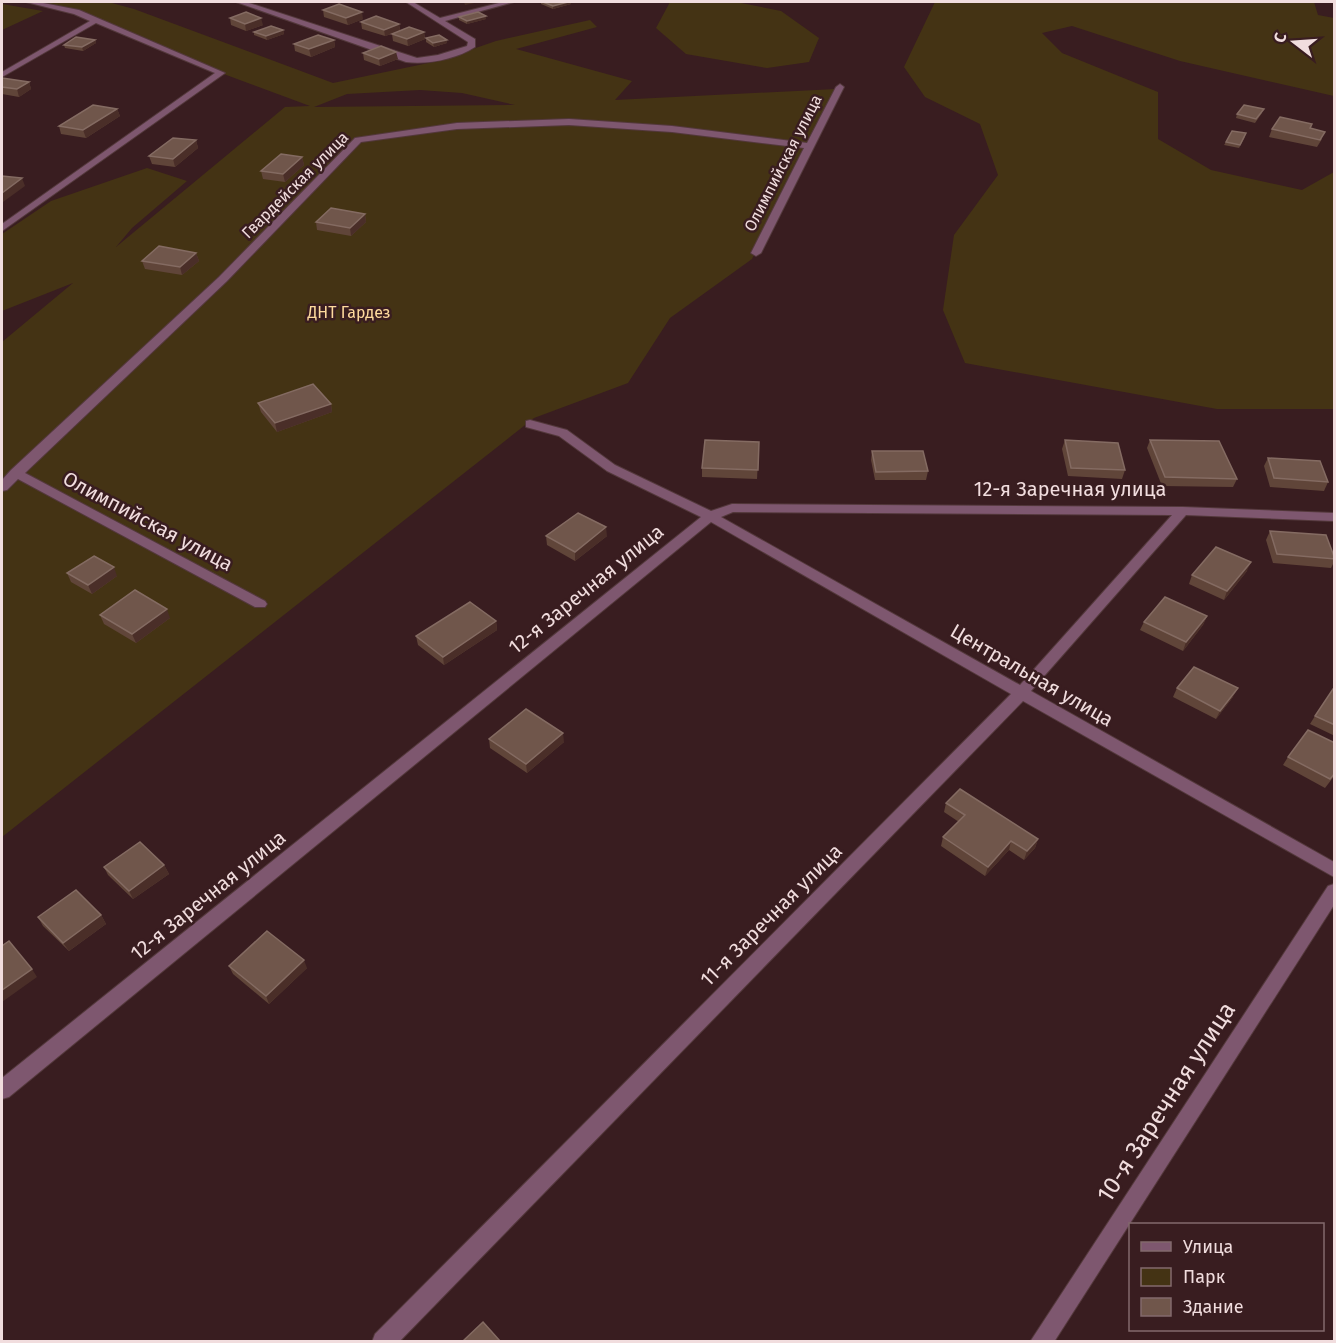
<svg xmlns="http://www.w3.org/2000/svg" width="1336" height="1343" font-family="'Fira Sans',sans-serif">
<rect width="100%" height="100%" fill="#391d20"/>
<g fill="#443314" fill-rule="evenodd">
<path d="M42,2h66l26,7 199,74 105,-22 58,-20 94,-21 7,7 -81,22 116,32 -17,19 221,-11 -84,170 -82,59 -42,65 -94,35 -532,419v-495l71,-59 -71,28v-77l49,-33 96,-33 40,13 -55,47 -16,19 169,-140 25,-1 -89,-33 -75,-35zM420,90l42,3 53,12 -201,2 33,-13z"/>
<path d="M670,2h66l45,9 38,27 -10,24 -42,6 -81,-14 -30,-26z"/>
<path d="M935,2h379l4,13 16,3v78l-154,-35 -108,-35 -30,7 20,20 96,39v47l53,31 91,20 32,-18v237h-117l-252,-46 -22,-53 11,-75 44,-60 -18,-51 -55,-27 -21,-30z"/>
<path d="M2,4l41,7 -41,19z"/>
</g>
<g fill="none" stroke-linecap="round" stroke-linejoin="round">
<g stroke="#53383b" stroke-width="2">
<g id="street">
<path d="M26,2h12l41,8 146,63 -223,158v-7l213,-151 -119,-50 -94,54v-5l88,-51 -16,-7z"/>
<path d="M236,2h10l171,56 21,-3 29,-9 1,-4 -62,-40h7l27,16 63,-16h11l-69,19 30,18v8c-18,12 -48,18 -69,15z"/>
<path d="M840,84l4,3 -83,166 -5,3 -5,-3 53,-105 -132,-16 -103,-7 -112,4 -96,13 -134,139 -202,192 240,128 2,3 -2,3h-10l-237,-128 -11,11 -5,1v-11l9,-10 208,-193 136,-139 102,-15 112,-4 103,7 135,17 29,-56z"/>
<path d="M530,420l37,10 48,35 96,46 21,-7 451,3 151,6v8l-148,-6 -155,176 303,171v15l-311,-176 -624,641h-27l3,-8 636,-640 -300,-172 -702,575 -7,2v-21l699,-561 -94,-46 -48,-35 -33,-9v-6zM733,512l439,3 -152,170 -299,-168z"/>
<path d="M1334,884v21l-280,437h-24l298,-456z"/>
</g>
</g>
<use href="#street" fill="#7e576f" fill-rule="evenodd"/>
</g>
<g fill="#604539">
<path d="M541,2h30v2l-18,5 -12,-5z"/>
<path d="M323,10l40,9 -15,6 -24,-8z"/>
<path d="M459,17l27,2 -19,5 -8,-4z"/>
<path d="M230,18l33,7 -17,6 -15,-6z"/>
<path d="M361,22l38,2 1,6 24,2 1,7 -17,7 -15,-5 -1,-7 -7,2 -23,-7z"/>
<path d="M283,30l1,4 -17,6 -13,-5v-3z"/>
<path d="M426,38l21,5 -13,4 -8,-5z"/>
<path d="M95,40l1,3 -13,8 -18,-3 -1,-3z"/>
<path d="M334,40l1,7 -24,10 -16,-6 -1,-7z"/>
<path d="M363,53l35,6 -18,7 -16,-6z"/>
<path d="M2,78l27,4 2,7 -12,8 -17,-3z"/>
<path d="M117,109l3,7 -34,22 -25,-4 -2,-8z"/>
<path d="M1262,113l-7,10 -19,-5 1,-4z"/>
<path d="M1312,124l-1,4 11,11 -5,8 -48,-10 3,-8z"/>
<path d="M1245,137l-6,11 -15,-3 2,-3z"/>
<path d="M196,140l2,8 -23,19 -23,-3 -3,-8z"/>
<path d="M302,157l2,8 -19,17 -22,-3 -2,-8z"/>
<path d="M365,214l1,8 -15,14 -34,-6 -1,-8z"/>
<path d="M196,253l3,8 -17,14 -37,-6 -3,-8z"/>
<path d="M258,403l73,1 1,8 -55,20 -16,-20z"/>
<path d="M1065,440l60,30 -3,9 -54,-3 -6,-27z"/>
<path d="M1150,440l87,39 -4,8 -71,-1 -15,-38z"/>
<path d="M759,442l-2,37 -55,-2v-9z"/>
<path d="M872,451l56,20 -2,9h-51l-4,-20z"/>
<path d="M1268,458l60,24 -4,9 -54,-4 -6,-21z"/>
<path d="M1270,531l65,27v2l-4,8 -58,-5 -7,-23z"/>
<path d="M546,536h61l-32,25 -28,-16z"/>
<path d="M1247,571l-23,29 -35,-16 3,-9z"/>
<path d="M67,573l50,3 -25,18 -21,-12z"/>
<path d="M100,615l70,3 -34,25 -32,-19z"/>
<path d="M1207,616l-4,9 -20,26 -43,-21 4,-8z"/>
<path d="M496,621l1,9 -53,35 -26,-20 -2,-9z"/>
<path d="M1177,688l56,9 -17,22 -43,-22z"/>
<path d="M1335,690v46l-25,-12 5,-8z"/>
<path d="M489,739l75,3 -37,31 -37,-25z"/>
<path d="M1335,743v32l-10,13 -42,-23 5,-8z"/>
<path d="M946,803l92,36 -3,9 -11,12 -15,-10 -24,26 -44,-30 2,-9 16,-15 -15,-10z"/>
<path d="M164,865l5,9 -36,25 -25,-24 -4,-8z"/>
<path d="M101,915l5,9 -37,27 -26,-25 -5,-9z"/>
<path d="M229,966l78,2 -38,36 -36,-30z"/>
</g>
<g fill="#4a2e28">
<path d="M464,2h15l-14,3z"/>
<path d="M568,2h3v2l-18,5v-3z"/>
<path d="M362,12l1,7 -15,6 -2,-7z"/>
<path d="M486,16v3l-19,5v-3z"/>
<path d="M261,18l2,7 -17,6 -1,-7z"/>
<path d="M399,24l1,7 -15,5 -1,-6z"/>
<path d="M283,30l1,4 -17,6 -1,-4z"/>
<path d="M424,32l1,7 -17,7 -1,-7z"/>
<path d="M95,40l1,3 -13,8 -1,-4z"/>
<path d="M334,40l1,7 -24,10 -2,-8z"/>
<path d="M447,40v3l-13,4 -1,-4z"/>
<path d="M396,52l2,7 -18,7 -1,-7z"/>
<path d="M29,82l2,7 -12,8 -2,-8z"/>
<path d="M117,109l3,7 -34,22 -3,-8z"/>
<path d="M196,140l2,8 -23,19 -2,-8z"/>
<path d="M302,157l2,8 -19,17 -2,-8z"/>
<path d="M22,178l3,8 -22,16 -1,-5v-4z"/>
<path d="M365,214l1,8 -15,14 -1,-8z"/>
<path d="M196,253l3,8 -17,14 -2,-8z"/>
<path d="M331,404l1,8 -55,20 -2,-9z"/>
<path d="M606,527l1,9 -32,25v-9z"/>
<path d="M1251,562l-4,9 -23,29 3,-9z"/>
<path d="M114,567l3,9 -25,18 -4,-9z"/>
<path d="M167,609l3,9 -34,25 -4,-9z"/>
<path d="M1207,616l-4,9 -20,26 3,-9z"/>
<path d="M496,621l1,9 -53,35 -1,-8z"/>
<path d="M1238,688l-5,9 -17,22 4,-8z"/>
<path d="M563,733l1,9 -37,31 -1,-9z"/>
<path d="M1038,839l-3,9 -11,12 3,-9z"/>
<path d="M1011,841l-2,9 -24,26 3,-9z"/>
<path d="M164,865l5,9 -36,25 -4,-8z"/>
<path d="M101,915l5,9 -37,27 -6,-8z"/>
<path d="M304,960l3,8 -38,36 -3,-8z"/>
<path d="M32,969l5,8 -35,25v-12z"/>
</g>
<g fill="#70564b" stroke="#846b62" stroke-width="1.5">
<path d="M543,2h25l-15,4z"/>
<path d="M339,4l23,8 -16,6 -23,-8z"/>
<path d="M246,12l15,6 -16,6 -15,-6z"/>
<path d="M478,12l8,4 -19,5 -8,-4z"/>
<path d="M376,16l23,8 -15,6 -23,-8z"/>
<path d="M271,26l12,4 -17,6 -12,-4z"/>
<path d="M409,27l15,5 -17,7 -15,-5z"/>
<path d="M318,35l16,5 -25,9 -15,-5z"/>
<path d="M439,35l8,5 -14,3 -7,-5z"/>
<path d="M76,37l19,3 -13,7 -18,-2z"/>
<path d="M381,46l15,6 -17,7 -16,-6z"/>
<path d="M2,78l27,4 -12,7 -15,-2z"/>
<path d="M93,105l24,4 -34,21 -24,-4z"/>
<path d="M1244,105l20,4 -8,10 -19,-5z"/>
<path d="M1280,117l32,7 -2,4 15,4 -5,8 -48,-11z"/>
<path d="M1232,131l14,2 -6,12 -14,-3z"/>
<path d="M173,138l23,2 -23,19 -24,-3z"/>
<path d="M281,154l21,3 -19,17 -22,-3z"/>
<path d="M2,176l20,2 -20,15z"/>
<path d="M331,208l34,6 -15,14 -34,-6z"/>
<path d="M159,246l37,7 -16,14 -38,-6z"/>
<path d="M313,384l18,20 -56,19 -17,-20z"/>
<path d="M705,440l54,2 -1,28 -56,-2z"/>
<path d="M1065,440l53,3 7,27 -54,-2z"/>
<path d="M1150,440l69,1 18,38 -72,-2z"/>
<path d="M872,451h51l5,20 -52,1z"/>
<path d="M1268,458l52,3 8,21 -54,-4z"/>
<path d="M578,513l28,14 -31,25 -29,-16z"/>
<path d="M1270,531l56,4 9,24 -58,-5z"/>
<path d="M1216,547l35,15 -24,29 -35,-16z"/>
<path d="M94,556l20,11 -26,18 -21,-12z"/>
<path d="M135,590l32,19 -35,25 -32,-19z"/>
<path d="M1165,597l42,19 -21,26 -42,-20z"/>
<path d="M470,602l26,19 -53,36 -27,-21z"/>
<path d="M1194,667l44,21 -18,23 -43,-23z"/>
<path d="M1333,689l2,1v35l-20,-9z"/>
<path d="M526,709l37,24 -37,31 -37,-25z"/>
<path d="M1308,730l27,13v30l-5,6 -42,-22z"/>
<path d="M960,789l78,50 -11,12 -16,-10 -23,26 -45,-30 22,-22 -19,-12z"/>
<path d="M140,842l24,23 -35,26 -25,-24z"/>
<path d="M76,890l25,25 -38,28 -25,-26z"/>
<path d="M267,931l37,29 -38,36 -37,-30z"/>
<path d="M9,941l23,28 -30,21v-44z"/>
<path d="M483,1322l17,19h-37z"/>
</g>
<g text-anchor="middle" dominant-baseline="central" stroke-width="5" stroke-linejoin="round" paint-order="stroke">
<g font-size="16" fill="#f1ddde" stroke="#391d20">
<text transform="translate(783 163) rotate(-63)">Олимпийская улица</text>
<text transform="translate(295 185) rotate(-45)">Гвардейская улица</text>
</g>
<g font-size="16" fill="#feda9d" stroke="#391d20">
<text x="349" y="312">ДНТ Гардез</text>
</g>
<g font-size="20" fill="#f1ddde" stroke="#391d20">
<text x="1070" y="489">12-я Заречная улица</text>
<text transform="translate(148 521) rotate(28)">Олимпийская улица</text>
<text transform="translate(586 589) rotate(-39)">12-я Заречная улица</text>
<text transform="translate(1032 675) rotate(30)">Центральная улица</text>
<text transform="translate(208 895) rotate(-39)">12-я Заречная улица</text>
<text transform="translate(771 915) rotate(-45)">11-я Заречная улица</text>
</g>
<g font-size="24" fill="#f1ddde" stroke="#391d20">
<text transform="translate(1166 1102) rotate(-57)">10-я Заречная улица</text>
</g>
</g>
<rect width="1336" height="1343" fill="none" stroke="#f1ddde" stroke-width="6"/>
<rect x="1129" y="1223" width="195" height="108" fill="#391d20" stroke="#836a6c" stroke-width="1.5"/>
<rect x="1141" y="1242" width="30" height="9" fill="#7e576f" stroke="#836a6c" stroke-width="1.5"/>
<text x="1183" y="1253" font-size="18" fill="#f1ddde">Улица</text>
<rect x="1141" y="1268" width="30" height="18" fill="#443314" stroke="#836a6c" stroke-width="1.5"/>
<text x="1183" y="1283" font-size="18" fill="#f1ddde">Парк</text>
<rect x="1141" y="1298" width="30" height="18" fill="#70564b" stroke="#836a6c" stroke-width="1.5"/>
<text x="1183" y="1313" font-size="18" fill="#f1ddde">Здание</text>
<g transform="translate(1294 42) rotate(287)" stroke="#391d20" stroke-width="4.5" paint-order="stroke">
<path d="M0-4.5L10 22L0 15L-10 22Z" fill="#f1ddde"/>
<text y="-9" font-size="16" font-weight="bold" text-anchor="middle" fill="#f1ddde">С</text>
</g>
</svg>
